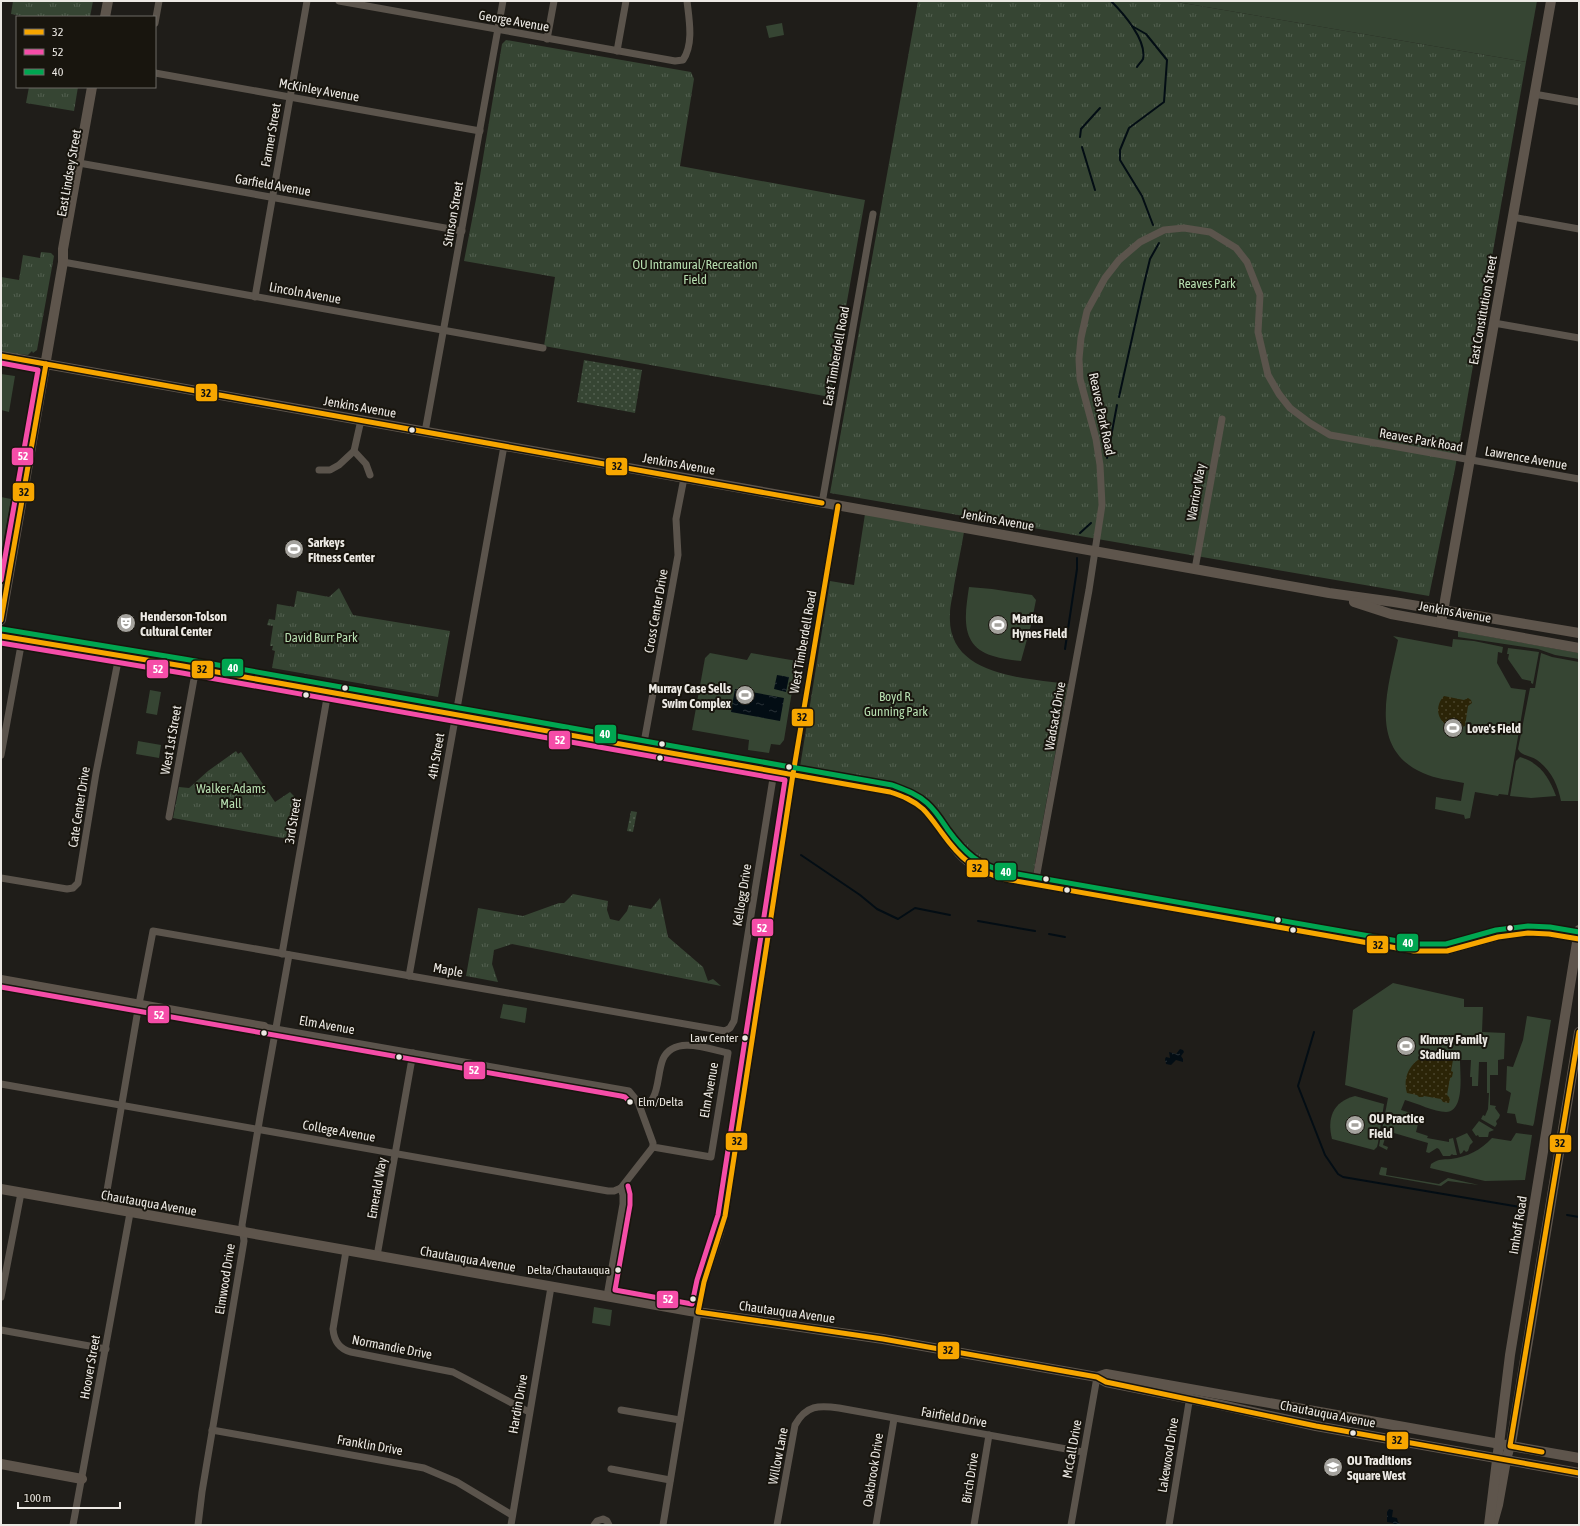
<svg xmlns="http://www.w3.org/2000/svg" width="1580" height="1526" font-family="'Asap Condensed',sans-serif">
<defs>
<pattern id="sand-dots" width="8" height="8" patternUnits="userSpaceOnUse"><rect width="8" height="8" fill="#2b2407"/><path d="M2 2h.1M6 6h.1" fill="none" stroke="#4a442b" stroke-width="1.8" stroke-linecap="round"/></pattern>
<pattern id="park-tufts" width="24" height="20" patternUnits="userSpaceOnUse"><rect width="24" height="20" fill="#364533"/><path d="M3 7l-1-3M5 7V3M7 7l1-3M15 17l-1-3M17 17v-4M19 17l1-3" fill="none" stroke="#536050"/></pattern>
<pattern id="garden-dots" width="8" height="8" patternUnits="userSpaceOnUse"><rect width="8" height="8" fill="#364533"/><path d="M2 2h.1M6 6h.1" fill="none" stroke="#536050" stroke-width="1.8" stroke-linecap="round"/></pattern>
<pattern id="water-ripples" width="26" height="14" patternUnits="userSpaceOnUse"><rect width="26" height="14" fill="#030d14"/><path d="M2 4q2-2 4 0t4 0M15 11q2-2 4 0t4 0" fill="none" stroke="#283036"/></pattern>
</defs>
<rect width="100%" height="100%" fill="#1f1d19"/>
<g fill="#364533">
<path d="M1171,1h366l-11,61z"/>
<path d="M782,23l2,12 -15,3 -3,-12z"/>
<path d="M1,374l14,2 -6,36 -8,-2z"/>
<path d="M1,497l10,2 -10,56z"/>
<path d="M969,587l23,2 40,6 4,5 -5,25 -10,36c-9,-1 -19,-2 -28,-5 -34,-10 -28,-41 -24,-69z"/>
<path d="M1458,631l121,22v6l-24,-4 -17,-6 -80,-12z"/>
<path d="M1393,636l59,11 1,-8 21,2 29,6 -1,6 -4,-1 -1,11 14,25 15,2 -18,105 -9,-1 -1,2 -23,-4 -5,26 -5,1 -1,-4 -29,-6 1,-12 25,4 3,-18c-14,-3 -28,-4 -41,-10 -57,-25 -34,-87 -25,-133z"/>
<path d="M1508,648l31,4 -6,32 -2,-1v-2l-9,-2 -14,-20 1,-5h-2z"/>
<path d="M710,653l37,7 4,-7 46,8 -13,79 -4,5 -9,-1 -2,9 -21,-3 1,-10 -57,-10 13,-72z"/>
<path d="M1541,653l11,4 27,5v139h-18c-3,-16 -10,-31 -24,-41 -6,-4 -16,-4 -19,-11l12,-61h5z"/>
<path d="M150,690l11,2 -4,23 -11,-2z"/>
<path d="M138,741l23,4 -2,13 -23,-4z"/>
<path d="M1520,757c20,6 29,20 36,39l-25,2 -21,-2 6,-35z"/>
<path d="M1393,983l71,16v8h19l-1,25 23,1 -1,26 -6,1v15h-8v30l6,1 -1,2 5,7 -1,3 -3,3 1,3 -2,3 -14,-8 2,-4 2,1 3,-7 1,-16h-2v-31h-8l-1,24h-6v-9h-2l1,-17h-11c0,13 5,52 -14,52 -12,0 -29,-9 -41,-12l-4,10 17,5 -1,2 8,2 -2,6 -5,-1 -2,8 12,4 -1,2 22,4v-3l4,-1 4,17h-4l-1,-1 -2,2h-7l-4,-7 -2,-1 -8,5 -3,-1 2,-9 -41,-12 -4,14 5,2 -1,3 -8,-4 9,-48 -43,-13 8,-75z"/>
<path d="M503,1004l24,4 -2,15 -25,-5z"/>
<path d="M1527,1016l24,4 -17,103 -1,3 -16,-3 -2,-9 -8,-1 4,-20 -5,-3 1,-24 6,1 10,-27z"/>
<path d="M1355,1096l29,8 -6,39 -1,4 -3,3 -42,-11c-5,-20 0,-37 23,-43z"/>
<path d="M1479,1121l15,9 -5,2 -1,5h-9l-1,-2 -2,1 -4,-6z"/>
<path d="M1467,1133l6,9 -3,3 -2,6 -2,1 -2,-2 -2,3 -2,1 -4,-16z"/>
<path d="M1516,1133l16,2 -7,45 -40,1 -55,-13 1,-4c10,-6 10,-4 20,-5 16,-2 30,-9 41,-21l19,3z"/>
<path d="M1381,1167l6,1 -1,7 53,9 9,-6 31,7 -31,-4 -7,5 -61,-11 -1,-1z"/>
<path d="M594,1307l18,3 -2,16 -18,-3z"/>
</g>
<g fill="url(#sand-dots)">
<path d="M1444,696l20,4 4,-2 3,2 1,3 -4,3 -3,20c-20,8 -36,-14 -21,-30z"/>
<path d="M1438,1054l6,1 9,5 -2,11 2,1 -1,5 -2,1 -3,17 3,3 -1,5 -6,-1 -2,-3 -17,-3 -1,1h-4l-2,-2 -10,-2c-6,-21 9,-39 31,-39z"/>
</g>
<g fill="url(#park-tufts)">
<path d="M13,1h80l-3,16h-61l-18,-3z"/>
<path d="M918,1h253l355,61 -71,407 -26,127 -599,-103z"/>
<path d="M506,40l185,32 3,7 -14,87 185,34 -35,197 -286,-51 11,-69 -91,-16 13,-67 25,-150z"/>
<path d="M29,87h49l-4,24 -48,-8z"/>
<path d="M41,252l10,1 3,3 -17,94 -4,3 -1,-2 -4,4 -27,-2v-76l18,3 4,-25 17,3z"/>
<path d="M865,514l99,18c-3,18 -7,36 -10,54 -1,9 -4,19 -4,28 -4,62 74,64 118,70l-36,196c-19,-3 -41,-5 -58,-16 -20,-13 -26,-36 -42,-52 -9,-9 -22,-16 -33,-22l-94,-17 -3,-2 -2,-4 30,-186 24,4z"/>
<path d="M339,588l14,27 97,16 -12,66 -166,-29 3,-17 -3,-1 1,-4h-3l3,-20 -6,-1 2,-6 6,1 2,-16 17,3 3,-16 32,6z"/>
<path d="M236,751l2,3 3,-2 34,50 15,-10 9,9 -6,39 -120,-22 6,-31 10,1 19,-17z"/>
<path d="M573,894l35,7 -1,9 3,9 9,2 8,-10 2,-6 22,4 9,-11 8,39 35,30 5,14 5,-2 8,7 -209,-42 -18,6 -2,14 6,18 -32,-6 12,-68 45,8 36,-13h5z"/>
</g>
<g fill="url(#garden-dots)">
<path d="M584,360l58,10 -7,43 -58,-11z"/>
<path d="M631,811l6,1 -4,20 -6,-1z"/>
</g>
<g fill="url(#water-ripples)">
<path d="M777,675l12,2 -3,15 -12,-3z"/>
<path d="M735,689l49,9 -4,23 -49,-9z"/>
<path d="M1180,1049l3,1 1,2 -3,4 2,3v3l-7,-2 -5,5 -5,-1 -1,-5 1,-2 4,1 -1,-6 7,2z"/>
<path d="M1389,1509l4,1 -1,7 5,1 1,4 4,3h-8l-1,-2 -6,-1v-10z"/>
</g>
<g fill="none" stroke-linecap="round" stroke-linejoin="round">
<g stroke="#030d14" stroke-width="2">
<path d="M1111,1c12,12 36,39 32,58 -1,2 -4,5 -6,8"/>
<path d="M1132,26l14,8 21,26 -3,42 -35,26 -9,22v10l22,36 11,29"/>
<path d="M1080,137l1,-8 19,-21"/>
<path d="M1082,147l13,43"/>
<path d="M1119,397l25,-113 6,-25 9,-16"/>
<path d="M1107,458l10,-53"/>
<path d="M1080,533l11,-10"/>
<path d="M1065,649l12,-80v-11"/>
<path d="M801,855l59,40 17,14 21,10 17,-11 35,7"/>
<path d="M978,921l57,10"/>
<path d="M1049,934l16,3"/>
<path d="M1314,1032l-16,54 27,69 13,19 5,3 177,30"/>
<path d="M1567,1215l12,2"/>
</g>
<g stroke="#5b544c" stroke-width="7">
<path d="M339,1l336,60 8,-1c11,-16 6,-41 4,-59"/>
<path d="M155,23l4,-22"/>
<path d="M547,39l7,-38"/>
<path d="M617,51l9,-50"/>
<path d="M155,73l325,58"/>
<path d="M1534,94l45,8"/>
<path d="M79,163l383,68"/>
<path d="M1512,217l67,12"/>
<path d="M63,262l480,86"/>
<path d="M255,297l52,-296"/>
<path d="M1494,323l85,15"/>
<path d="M425,432l78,-431"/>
<path d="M354,451l12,13 4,11"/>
<path d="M319,470h11l9,-5 15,-14 7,-31"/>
<path d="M822,503l51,-289"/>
<path d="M1195,569l27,-150"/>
<path d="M643,748l35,-193 -2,-36 8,-41"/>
<path d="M1,755l21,-115"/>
<path d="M169,817l27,-149"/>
<path d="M1,878l66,11 6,-1 5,-5 18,-110 23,-117"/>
<path d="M1035,884l54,-294 13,-85 -2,-40 -4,-26 -16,-60 -1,-20 2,-21 6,-27 18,-33 14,-18 21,-18 24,-12 20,-2 26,4 26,16 11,14 13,33 -2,37 10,43 11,19 11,14 20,15 20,12 249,44"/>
<path d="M282,954l46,-262 562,100c41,11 43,34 68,62 12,14 29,21 47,25l409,72h33l51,-14 30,-4 21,1 30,5"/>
<path d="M409,976l95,-530"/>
<path d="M264,1027l365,64 9,11 15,41v4l58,10 17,-104c-19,-4 -54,-18 -65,6 -5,12 -4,28 -10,39l-2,3 -11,5"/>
<path d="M1,1084l607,107h6l7,-3 32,-41"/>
<path d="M104,1208l35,-204 14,-73 572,100 5,-3 4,-7 40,-249"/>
<path d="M346,1251l-13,78c1,12 6,20 18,23l102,20 76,40"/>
<path d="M377,1256l36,-203"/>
<path d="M607,1296l16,-92v-9l-2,-7"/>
<path d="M1,1297l20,-104"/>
<path d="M1,1330l105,19"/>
<path d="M621,1410l59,10"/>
<path d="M212,1430l212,38 33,14 55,33"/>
<path d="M611,1469l59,11"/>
<path d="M73,1525l57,-312"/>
<path d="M198,1525l4,-33 42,-251 -2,-16 18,-108 29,-162"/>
<path d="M511,1525l40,-238"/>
<path d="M594,1525l3,-4 6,-2 4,2 2,4"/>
<path d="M663,1525l39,-237 18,-54 5,-18 68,-442 45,-268"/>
<path d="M777,1525l18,-100c11,-20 24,-20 44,-17l244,44"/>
<path d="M876,1525l18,-106"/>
<path d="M974,1525l15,-90"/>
<path d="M1071,1525l26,-148"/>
<path d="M1169,1525l21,-129"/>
</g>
<g stroke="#5e554c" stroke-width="10">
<path d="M105,17l3,-16"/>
<path d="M1,356l1328,237 65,9 185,31"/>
<path d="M1354,602l37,12 188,34"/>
<path d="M1,620l62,-358v-13l29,-162"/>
<path d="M1441,623l110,-622"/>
<path d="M1,636l182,30 145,26"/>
<path d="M1,980l263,47"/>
<path d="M1,1189l689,122 193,28 214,38 9,5 115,23 95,21 263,47"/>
<path d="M1097,1377l9,-3 473,84"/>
<path d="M1,1464l81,15"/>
<path d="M1493,1523l5,-18 8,-45 6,-22 67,-406"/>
<path d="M1489,1525l21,-170 69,-425"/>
</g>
<g stroke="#18150e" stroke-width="8">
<g id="bus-1">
<path d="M1,356l821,147"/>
<path d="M838,506l-45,268 -68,442 -21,66 -6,30 185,27 214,38 9,5 210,44 263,47"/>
<path d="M1,620l45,-256"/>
<path d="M1,636l182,30 707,126c12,4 23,8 33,17 7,7 13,16 19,24 18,25 32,38 63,46l409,72h33l51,-14 30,-4 21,1 30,5"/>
<path d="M1542,1452l-32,-6 69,-414"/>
</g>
</g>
<g stroke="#18150e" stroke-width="8">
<g id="bus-2">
<path d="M1,363l37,7 -37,210"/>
<path d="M1,643l181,30 603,107 -67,435 -21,65 -5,24 -77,-14 15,-85v-11l-2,-8"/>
<path d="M1,987l620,109 4,1 5,5"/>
</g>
</g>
<g stroke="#18150e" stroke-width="8">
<path id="bus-3" d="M2,629l182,30 708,126c13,5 25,9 35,18 9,8 15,18 21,27 17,23 30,35 58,42l409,72h31l50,-14 32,-4 22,1 29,5"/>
</g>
<use href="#bus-1" stroke="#f7a600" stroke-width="5"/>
<use href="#bus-2" stroke="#f54da8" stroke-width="5"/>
<use href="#bus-3" stroke="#00a651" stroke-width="5"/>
</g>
<defs>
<g id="stadium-disc" transform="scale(1)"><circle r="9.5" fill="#a4a29d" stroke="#18150e"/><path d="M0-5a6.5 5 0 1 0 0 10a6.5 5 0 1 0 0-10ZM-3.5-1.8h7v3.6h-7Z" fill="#fff"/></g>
<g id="theatre-disc" transform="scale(1)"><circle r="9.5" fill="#a4a29d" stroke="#18150e"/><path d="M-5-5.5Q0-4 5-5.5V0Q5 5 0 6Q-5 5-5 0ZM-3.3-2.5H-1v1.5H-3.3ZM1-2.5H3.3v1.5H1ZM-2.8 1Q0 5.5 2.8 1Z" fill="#fff"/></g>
<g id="university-disc" transform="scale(1)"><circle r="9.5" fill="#a4a29d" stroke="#18150e"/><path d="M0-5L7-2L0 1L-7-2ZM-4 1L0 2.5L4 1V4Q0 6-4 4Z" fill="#fff"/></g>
</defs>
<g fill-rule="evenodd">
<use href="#stadium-disc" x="294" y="549"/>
<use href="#theatre-disc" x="126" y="623"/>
<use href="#stadium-disc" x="998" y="625"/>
<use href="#stadium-disc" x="745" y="695"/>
<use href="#stadium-disc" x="1453" y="728"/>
<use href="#stadium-disc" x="1406" y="1046"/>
<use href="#stadium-disc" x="1355" y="1125"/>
<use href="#university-disc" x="1333" y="1467"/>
</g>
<g fill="#ece9e4" stroke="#18150e" stroke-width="1.5">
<circle cx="412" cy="430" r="3.5"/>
<circle cx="345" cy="688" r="3.5"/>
<circle cx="306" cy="695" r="3.5"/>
<circle cx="662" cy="744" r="3.5"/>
<circle cx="660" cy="758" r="3.5"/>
<circle cx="789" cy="767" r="3.5"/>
<circle cx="1046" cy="879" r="3.5"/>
<circle cx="1067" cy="890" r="3.5"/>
<circle cx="1278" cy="920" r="3.5"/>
<circle cx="1510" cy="928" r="3.5"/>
<circle cx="1293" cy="930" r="3.5"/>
<circle cx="264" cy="1033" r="3.5"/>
<circle cx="745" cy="1038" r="3.5"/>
<circle cx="399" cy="1057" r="3.5"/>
<circle cx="630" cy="1102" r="3.5"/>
<circle cx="618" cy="1270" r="3.5"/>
<circle cx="693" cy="1299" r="3.5"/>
<circle cx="1353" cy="1433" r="3.5"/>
</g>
<g text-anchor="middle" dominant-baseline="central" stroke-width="4" stroke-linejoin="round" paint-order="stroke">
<g font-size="12" fill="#ece9e4" stroke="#18150e" text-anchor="end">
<text x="738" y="1038">Law Center</text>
<text x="638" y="1102" text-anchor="start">Elm/Delta</text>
<text x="610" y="1270">Delta/Chautauqua</text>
</g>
<g font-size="13" fill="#ece9e4" stroke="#18150e">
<text transform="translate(514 21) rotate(10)">George Avenue</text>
<text transform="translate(319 90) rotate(10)">McKinley Avenue</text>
<text transform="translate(271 135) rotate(-80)">Farmer Street</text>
<text transform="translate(69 173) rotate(-80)">East Lindsey Street</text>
<text transform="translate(273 185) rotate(10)">Garfield Avenue</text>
<text transform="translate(453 214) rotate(-80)">Stinson Street</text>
<text transform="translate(305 293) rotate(10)">Lincoln Avenue</text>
<text transform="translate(1483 310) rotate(-80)">East Constitution Street</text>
<text transform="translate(836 356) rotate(-80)">East Timberdell Road</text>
<text transform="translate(360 407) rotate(10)">Jenkins Avenue</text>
<text transform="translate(1102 414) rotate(78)">Reaves Park Road</text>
<text transform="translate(1421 440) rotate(10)">Reaves Park Road</text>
<text transform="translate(1526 458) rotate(10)">Lawrence Avenue</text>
<text transform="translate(679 464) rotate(10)">Jenkins Avenue</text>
<text transform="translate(1196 492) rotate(-80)">Warrior Way</text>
<text transform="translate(998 520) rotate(10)">Jenkins Avenue</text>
<text transform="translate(656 611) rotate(-80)">Cross Center Drive</text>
<text transform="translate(1455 612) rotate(10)">Jenkins Avenue</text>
<text transform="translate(803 642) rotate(-80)">West Timberdell Road</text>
<text transform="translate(1055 716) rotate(-80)">Wadsack Drive</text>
<text transform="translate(171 740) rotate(-80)">West 1st Street</text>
<text transform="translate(436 756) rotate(-80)">4th Street</text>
<text transform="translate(79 807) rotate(-81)">Cate Center Drive</text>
<text transform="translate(293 821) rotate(-81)">3rd Street</text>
<text transform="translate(742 895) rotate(-81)">Kellogg Drive</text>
<text transform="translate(448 970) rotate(10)">Maple</text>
<text transform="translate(327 1025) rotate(10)">Elm Avenue</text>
<text transform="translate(709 1090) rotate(-80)">Elm Avenue</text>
<text transform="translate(339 1131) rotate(10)">College Avenue</text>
<text transform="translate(377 1188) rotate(-80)">Emerald Way</text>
<text transform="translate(149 1203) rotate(10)">Chautauqua Avenue</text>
<text transform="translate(1518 1225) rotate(-81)">Imhoff Road</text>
<text transform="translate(468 1259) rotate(10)">Chautauqua Avenue</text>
<text transform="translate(225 1279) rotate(-81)">Elmwood Drive</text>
<text transform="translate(787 1312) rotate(8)">Chautauqua Avenue</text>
<text transform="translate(392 1347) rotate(11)">Normandie Drive</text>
<text transform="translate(90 1367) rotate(-80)">Hoover Street</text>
<text transform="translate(518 1404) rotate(-80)">Hardin Drive</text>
<text transform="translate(1328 1414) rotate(11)">Chautauqua Avenue</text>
<text transform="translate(954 1417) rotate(10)">Fairfield Drive</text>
<text transform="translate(370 1445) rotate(10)">Franklin Drive</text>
<text transform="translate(1072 1449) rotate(-80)">McCall Drive</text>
<text transform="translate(1168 1455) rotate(-81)">Lakewood Drive</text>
<text transform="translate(778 1456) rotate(-79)">Willow Lane</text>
<text transform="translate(873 1470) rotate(-81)">Oakbrook Drive</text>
<text transform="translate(970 1478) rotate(-81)">Birch Drive</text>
</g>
<g font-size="13" fill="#b7dfb0" stroke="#18150e">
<text x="695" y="264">OU Intramural/Recreation<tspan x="695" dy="15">Field</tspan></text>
<text x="1207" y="283">Reaves Park</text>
<text x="321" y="637">David Burr Park</text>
<text x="896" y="696">Boyd R.<tspan x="896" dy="15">Gunning Park</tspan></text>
<text x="231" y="788">Walker-Adams<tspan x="231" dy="15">Mall</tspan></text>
</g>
<g font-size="13" font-weight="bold" fill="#ece9e4" stroke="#18150e" text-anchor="start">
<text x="308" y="542">Sarkeys<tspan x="308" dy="15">Fitness Center</tspan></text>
<text x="140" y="616">Henderson-Tolson<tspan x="140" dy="15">Cultural Center</tspan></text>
<text x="1012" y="618">Marita<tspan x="1012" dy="15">Hynes Field</tspan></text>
<text x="731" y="688" text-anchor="end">Murray Case Sells<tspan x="731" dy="15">Swim Complex</tspan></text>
<text x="1467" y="728">Love's Field</text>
<text x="1420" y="1039">Kimrey Family<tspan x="1420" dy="15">Stadium</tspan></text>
<text x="1369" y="1118">OU Practice<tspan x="1369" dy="15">Field</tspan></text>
<text x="1347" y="1460">OU Traditions<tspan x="1347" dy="15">Square West</tspan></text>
</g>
</g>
<g stroke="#18150e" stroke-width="1.5">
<rect x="195" y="383" width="23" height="19" rx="4" fill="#f7a600"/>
<rect x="11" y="447" width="23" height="19" rx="4" fill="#f54da8"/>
<rect x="605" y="457" width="23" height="19" rx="4" fill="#f7a600"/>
<rect x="12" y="482" width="23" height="20" rx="4" fill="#f7a600"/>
<rect x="221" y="658" width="23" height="19" rx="4" fill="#00a651"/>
<rect x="146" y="659" width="23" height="20" rx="4" fill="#f54da8"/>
<rect x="191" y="660" width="23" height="19" rx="4" fill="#f7a600"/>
<rect x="791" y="708" width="23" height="19" rx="4" fill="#f7a600"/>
<rect x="594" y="724" width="23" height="20" rx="4" fill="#00a651"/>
<rect x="548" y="730" width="23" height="20" rx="4" fill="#f54da8"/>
<rect x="966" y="859" width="23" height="19" rx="4" fill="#f7a600"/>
<rect x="994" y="862" width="23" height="19" rx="4" fill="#00a651"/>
<rect x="751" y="918" width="23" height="19" rx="4" fill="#f54da8"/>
<rect x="1396" y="933" width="23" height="19" rx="4" fill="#00a651"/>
<rect x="1366" y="935" width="23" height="19" rx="4" fill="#f7a600"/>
<rect x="147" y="1005" width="23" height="19" rx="4" fill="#f54da8"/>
<rect x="463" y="1061" width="23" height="19" rx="4" fill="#f54da8"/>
<rect x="725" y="1132" width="23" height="19" rx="4" fill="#f7a600"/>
<rect x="1549" y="1134" width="23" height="19" rx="4" fill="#f7a600"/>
<rect x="656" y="1290" width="23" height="19" rx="4" fill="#f54da8"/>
<rect x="937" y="1341" width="23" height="19" rx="4" fill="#f7a600"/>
<rect x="1386" y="1431" width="23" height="19" rx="4" fill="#f7a600"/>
</g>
<g font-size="11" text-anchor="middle" font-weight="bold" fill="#fff">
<text x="23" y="460">52</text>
<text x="233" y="672">40</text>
<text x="158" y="673">52</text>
<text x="605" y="738">40</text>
<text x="560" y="744">52</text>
<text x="1006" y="876">40</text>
<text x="762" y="932">52</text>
<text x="1408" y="947">40</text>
<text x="159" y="1019">52</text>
<text x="474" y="1074">52</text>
<text x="668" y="1303">52</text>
</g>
<g font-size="11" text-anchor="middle" font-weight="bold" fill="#111">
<text x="206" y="397">32</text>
<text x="617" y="470">32</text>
<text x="24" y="496">32</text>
<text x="202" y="673">32</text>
<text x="802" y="721">32</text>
<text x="977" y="872">32</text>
<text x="1378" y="949">32</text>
<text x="737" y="1145">32</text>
<text x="1560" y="1147">32</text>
<text x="948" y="1354">32</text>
<text x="1397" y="1444">32</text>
</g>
<rect width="1580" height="1526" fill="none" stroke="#ece9e4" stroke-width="4"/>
<rect x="16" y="16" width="140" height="72" fill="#18150e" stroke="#6d6a64"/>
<rect x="24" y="29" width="20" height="6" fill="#f7a600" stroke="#6d6a64"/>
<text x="52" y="36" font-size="12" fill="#ece9e4">32</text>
<rect x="24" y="49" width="20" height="6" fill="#f54da8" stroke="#6d6a64"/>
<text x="52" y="56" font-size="12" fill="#ece9e4">52</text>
<rect x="24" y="69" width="20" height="6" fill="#00a651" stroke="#6d6a64"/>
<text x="52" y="76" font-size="12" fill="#ece9e4">40</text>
<path d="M18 1502v6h102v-6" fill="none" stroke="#ece9e4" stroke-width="2"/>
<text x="24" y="1502" font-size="12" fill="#ece9e4" stroke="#18150e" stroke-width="3" paint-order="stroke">100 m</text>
</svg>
